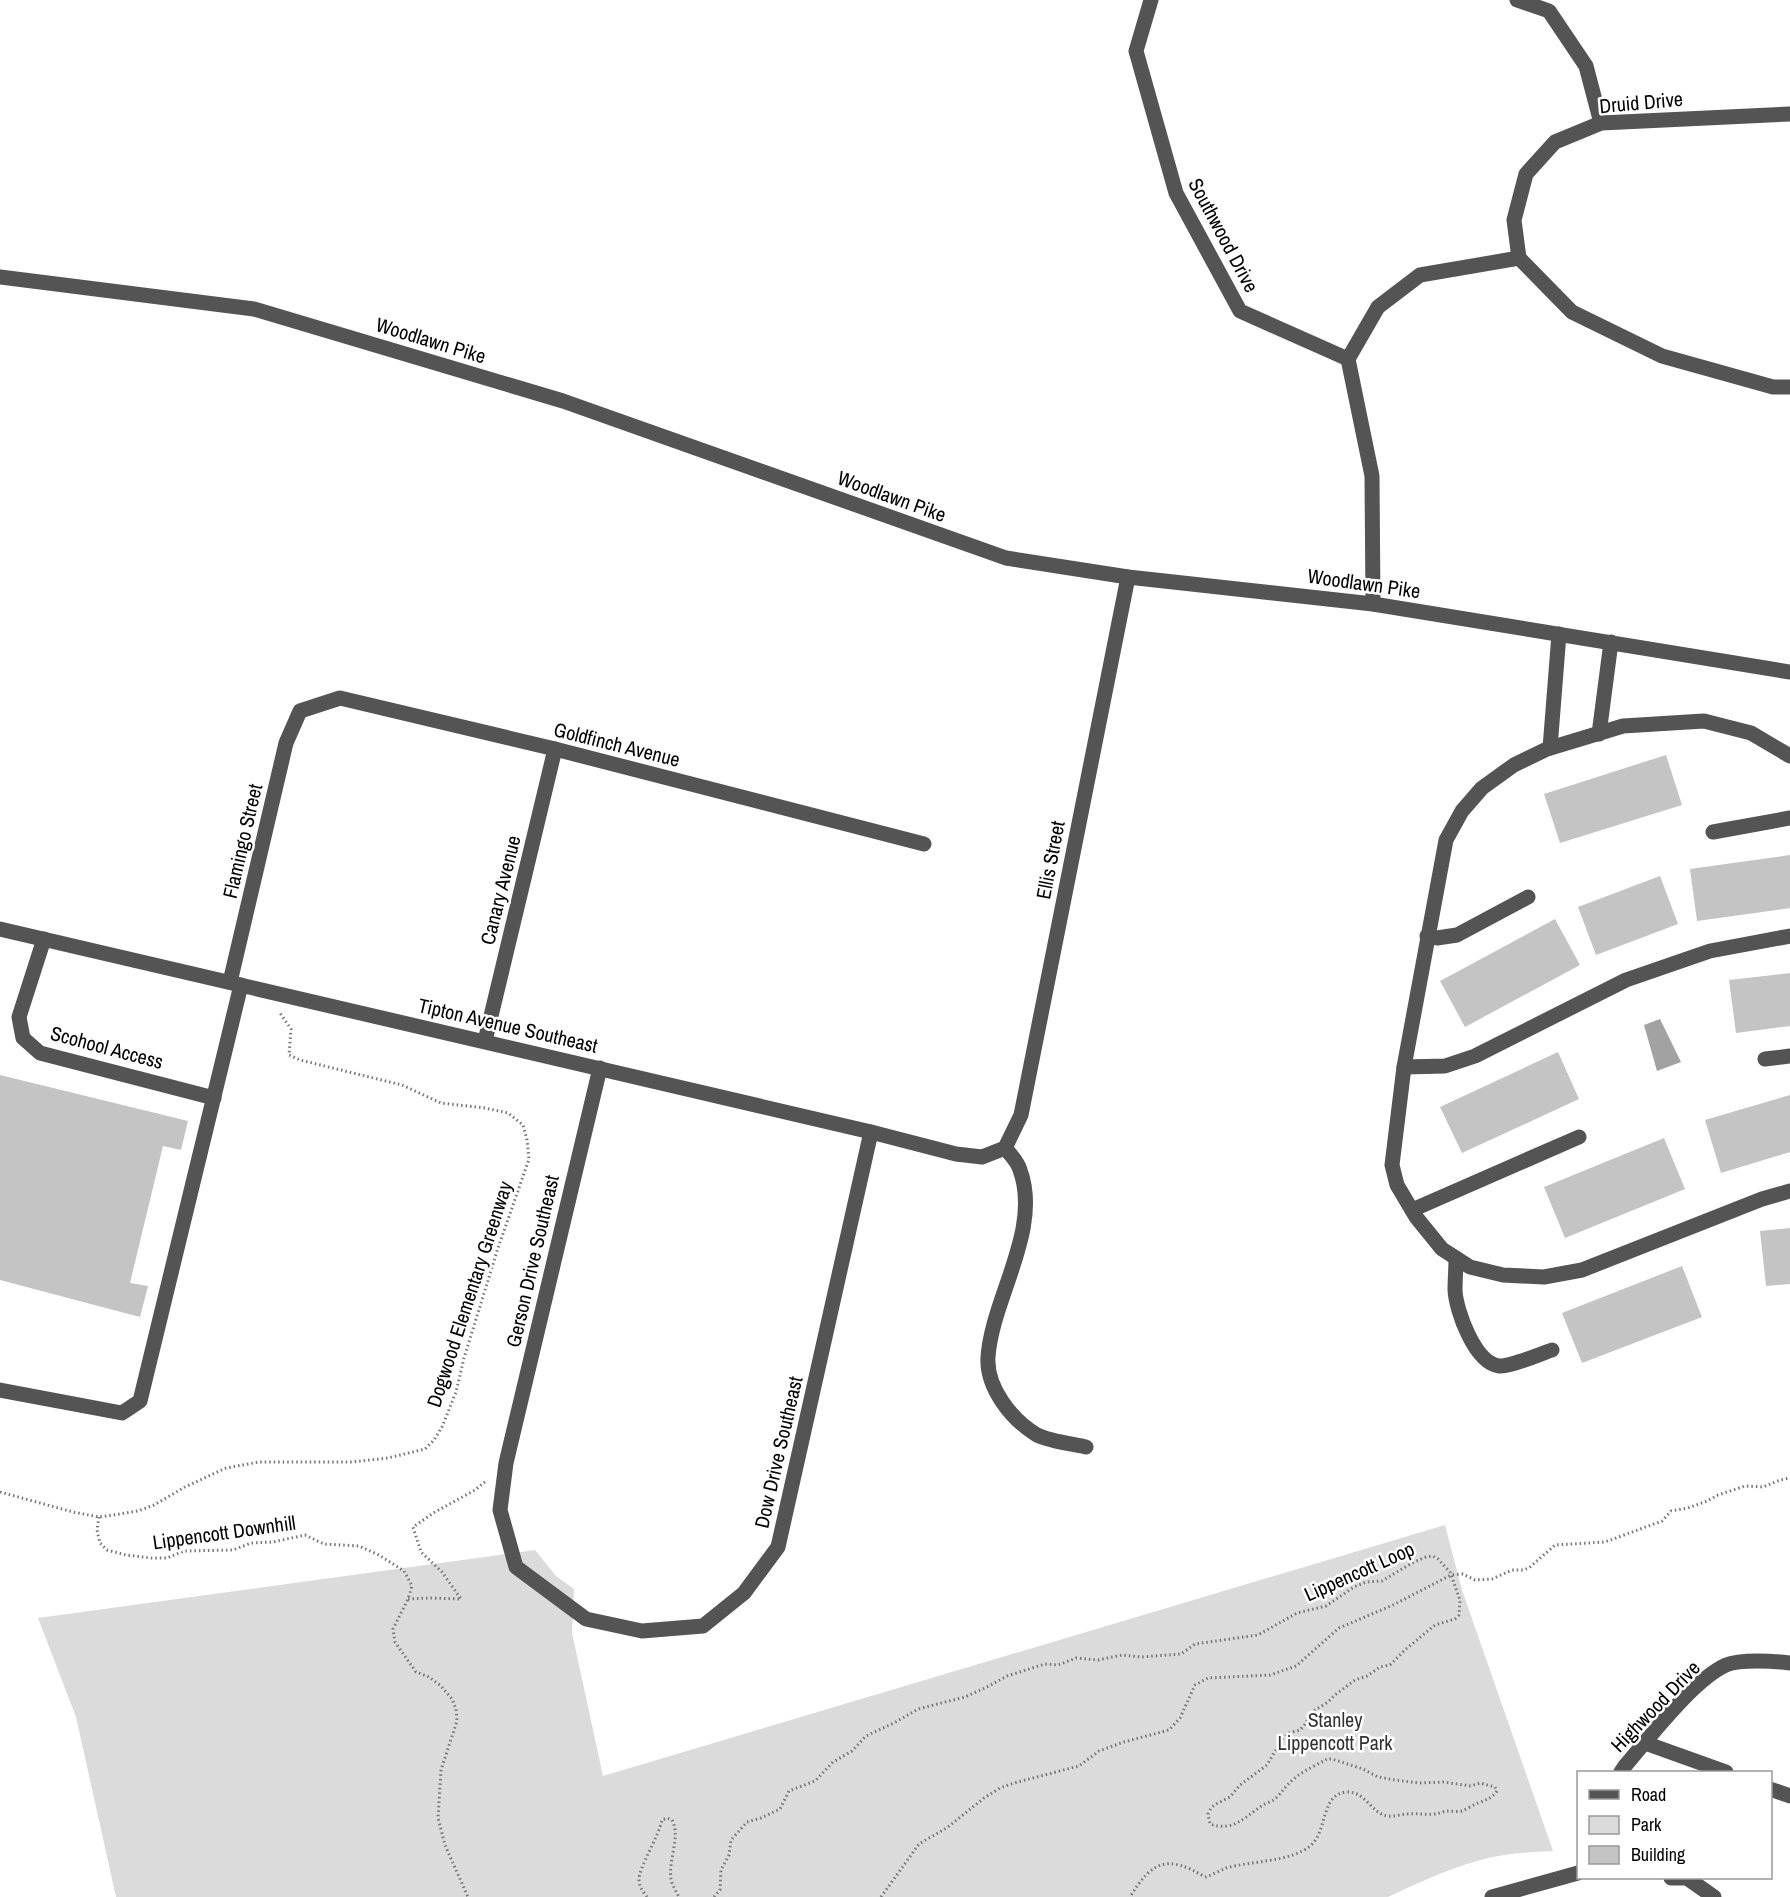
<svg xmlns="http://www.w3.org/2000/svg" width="1790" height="1897" font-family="'Archivo Narrow',sans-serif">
<rect width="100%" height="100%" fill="#fff"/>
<path fill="#dbdbdb" d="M1445,1525l17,65 91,261c-20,1 -40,2 -60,6 -37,8 -71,24 -105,40h-1272l-40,-180 -38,-99 497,-68 21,26 18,13 -2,44 31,143z"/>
<path fill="#a2a2a2" d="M1660,1019l21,43 -24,9 -13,-46z"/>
<g fill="#c4c4c4">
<path d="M1666,755l16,50 -122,38 -16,-49z"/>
<path d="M1790,855v53l-93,13 -7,-52z"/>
<path d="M1660,876l18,48 -82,31 -18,-48z"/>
<path d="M1555,919l25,46 -115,62 -25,-46z"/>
<path d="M1790,973v53l-54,7 -7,-53z"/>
<path d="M1558,1052l21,47 -117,54 -22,-46z"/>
<path d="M0,1075l188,46 -7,29 -18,-4 -33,137 18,3 -8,31 -140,-37z"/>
<path d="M1790,1095v57l-69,21 -16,-53z"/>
<path d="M1664,1138l21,51 -120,49 -21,-51z"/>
<path d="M1790,1228v56l-24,2 -6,-55z"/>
<path d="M1682,1266l20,51 -120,46 -20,-50z"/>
</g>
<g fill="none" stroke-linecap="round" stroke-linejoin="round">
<g stroke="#767676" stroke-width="3" stroke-dasharray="1.5 3" stroke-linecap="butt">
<path d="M0,1492l73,20 26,5 21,-3 18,-3 16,-6 31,-18 41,-19 33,-6h93l36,-4 37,-9 9,-9 8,-13 14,-35 8,-34 34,-110 31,-89 -2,-19 -4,-15 -15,-12 -23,-5 -44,-5 -39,-18 -102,-25 -11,-5 2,-26 -11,-16"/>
<path d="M99,1517l-2,13 3,13 7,7 19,5 25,3h16l17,-7 49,-1 18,-7 22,-1 32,-7 19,9 35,2 20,9 25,16 8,15 -4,13 -15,30 2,13 21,30 13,5 12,9 11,13 4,10 1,12 -16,49 -3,48 7,27 23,52"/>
<path d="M408,1599l21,-1 32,1 -19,-27 -21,-20 -8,-25 22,-15 40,-22 11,-9"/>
<path d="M647,1897c-4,-5 -8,-11 -8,-17 -1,-11 20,-44 23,-60l5,-2 5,2c9,16 -4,40 -1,59 1,6 5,12 8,18"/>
<path d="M714,1897l6,-7 1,-20 8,-15 2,-15 16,-18 14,-4 19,-9 9,-18 26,-10 18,-19 19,-11 14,-15 28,-13 24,-14 47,-12 22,-10 20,-11 38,-12 13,1 18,-7 22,2 24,-5 19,2 40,-3 14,-10 63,-9 39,-22 29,-7 28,-19 12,-5 16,-1 30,-18 14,-6 7,-1 5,3 12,13 10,28 -1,15 -4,4 -20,6 -29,24 -16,16 -10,2 -13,9 -12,4 -20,15 -7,7 -16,10 -6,11 -6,7 -11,3 -6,5 -16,27 -27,20 -10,12 -14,7 -5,4 -3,6 2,10c22,8 34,-6 50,-17 5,-4 12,-5 16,-9 7,-7 11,-14 19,-20 9,-8 22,-13 32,-19h5l31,10 15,8 17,3 24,3 24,-1 28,4 9,-3 15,4 2,4c-5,7 -11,9 -19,12 -5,2 -11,6 -16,8 -5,1 -10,0 -14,0 -5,0 -9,3 -14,3 -9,1 -18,-1 -27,0 -6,0 -13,3 -18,2 -18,-1 -22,-25 -43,-24 -26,3 -18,40 -36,54 -19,16 -60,15 -84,22 -7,3 -14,7 -21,9 -38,-23 -53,-16 -75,20"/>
<path d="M881,1897l38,-53 29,-17 36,-29 16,-10 14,-5 65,-17 20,-15 25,-9 45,-12 11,-12 15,-33 13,-7 62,-3 26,-9 43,-38 54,-23 58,-30 12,-1 12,6 17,-1 20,-9h11l6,-2 26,-23 50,-3 57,-21 9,-10 17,-3 19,-7 11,-6 27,-9 18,1 17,-7 10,-2"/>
</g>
<g stroke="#545454" stroke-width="15">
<path d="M1151,0l-15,51 40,142 64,118 108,48 24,117 1,128"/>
<path d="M1517,0l32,11 37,55 15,57"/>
<path d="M1519,258l-5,-38 12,-46 29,-32 46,-19 189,-9"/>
<path d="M0,277l254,32 309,92 443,157 122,19 245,27 417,68"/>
<path d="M1348,359l30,-52 42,-32 99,-17 53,54 90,44 111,31h17"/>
<path d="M1599,734l12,-92"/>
<path d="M1550,748l9,-114"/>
<path d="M1790,756l-39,-23 -47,-12 -81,5 -76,23 -33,16 -32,23 -20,23 -16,29 -42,227 -12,98 5,20 19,32 26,32 28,18 33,8 41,2 38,-7 180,-71 28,-8"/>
<path d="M1713,832l77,-14"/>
<path d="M0,929l871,203 85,22 26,3 23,-9"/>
<path d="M1427,936l10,2 20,-3 71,-38"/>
<path d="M44,939l-25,78 4,21 17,15 174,45"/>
<path d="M230,982l56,-239 14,-32 40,-13 215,51 369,95"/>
<path d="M485,1041l70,-292"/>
<path d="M1765,1059l25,-3"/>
<path d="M1404,1067l41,-1 30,-10 151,-76 84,-29 80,-15"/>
<path d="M600,1068l-94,395 -6,47 16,57 70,52 56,12 61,-5 41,-33 34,-46 93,-415"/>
<path d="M1005,1148l16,-33 107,-538"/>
<path d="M1005,1148c5,6 13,14 15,22 22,60 -28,128 -32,187 -2,31 24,63 49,78 12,6 35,9 49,12"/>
<path d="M1412,1210l167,-73"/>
<path d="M1456,1258c0,11 -1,22 -1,32 1,21 20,73 44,76 11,1 41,-12 53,-16"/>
<path d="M0,1390l122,23 18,-12 101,-416"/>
<path d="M1645,1743l81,29"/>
<path d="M1621,1772l4,-6c24,-28 68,-86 101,-101 14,-6 49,-4 64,-2"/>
<path d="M1770,1789l20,7"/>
<path d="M1671,1878h16l27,19"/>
<path d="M1492,1897l86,-24"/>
</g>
</g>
<g text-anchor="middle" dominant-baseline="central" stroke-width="5" stroke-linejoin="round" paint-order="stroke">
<g font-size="20" fill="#000" stroke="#fff">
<text transform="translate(1641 102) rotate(-5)">Druid Drive</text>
<text transform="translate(1224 235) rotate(62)">Southwood Drive</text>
<text transform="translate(431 340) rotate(17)">Woodlawn Pike</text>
<text transform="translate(892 496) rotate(20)">Woodlawn Pike</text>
<text transform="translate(1364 583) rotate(8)">Woodlawn Pike</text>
<text transform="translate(617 744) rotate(14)">Goldfinch Avenue</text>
<text transform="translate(242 841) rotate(-77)">Flamingo Street</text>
<text transform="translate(1050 860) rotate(-79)">Ellis Street</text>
<text transform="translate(500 890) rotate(-76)">Canary Avenue</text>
<text transform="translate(508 1025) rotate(13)">Tipton Avenue Southeast</text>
<text transform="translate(107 1047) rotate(15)">Scohool Access</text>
<text transform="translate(532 1261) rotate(-77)">Gerson Drive Southeast</text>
<text transform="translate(469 1294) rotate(-72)">Dogwood Elementary Greenway</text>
<text transform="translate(778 1452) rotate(-77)">Dow Drive Southeast</text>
<text transform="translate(224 1532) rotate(-8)">Lippencott Downhill</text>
<text transform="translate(1359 1571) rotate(-24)">Lippencott Loop</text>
<text transform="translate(1655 1706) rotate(-46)">Highwood Drive</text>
</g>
<g font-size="20" fill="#323232" stroke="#fff">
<text x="1335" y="1719">Stanley<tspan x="1335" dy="23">Lippencott Park</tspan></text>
</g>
</g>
<rect x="1577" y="1771" width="195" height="108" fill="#ffffff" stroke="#999999" stroke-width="1.5"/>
<rect x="1589" y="1790" width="30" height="9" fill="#545454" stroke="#999999" stroke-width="1.5"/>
<text x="1631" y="1801" font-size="18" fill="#000000">Road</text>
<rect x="1589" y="1816" width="30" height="18" fill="#dbdbdb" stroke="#999999" stroke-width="1.5"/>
<text x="1631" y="1831" font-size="18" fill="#000000">Park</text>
<rect x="1589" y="1846" width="30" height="18" fill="#c4c4c4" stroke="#999999" stroke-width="1.5"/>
<text x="1631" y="1861" font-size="18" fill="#000000">Building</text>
</svg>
